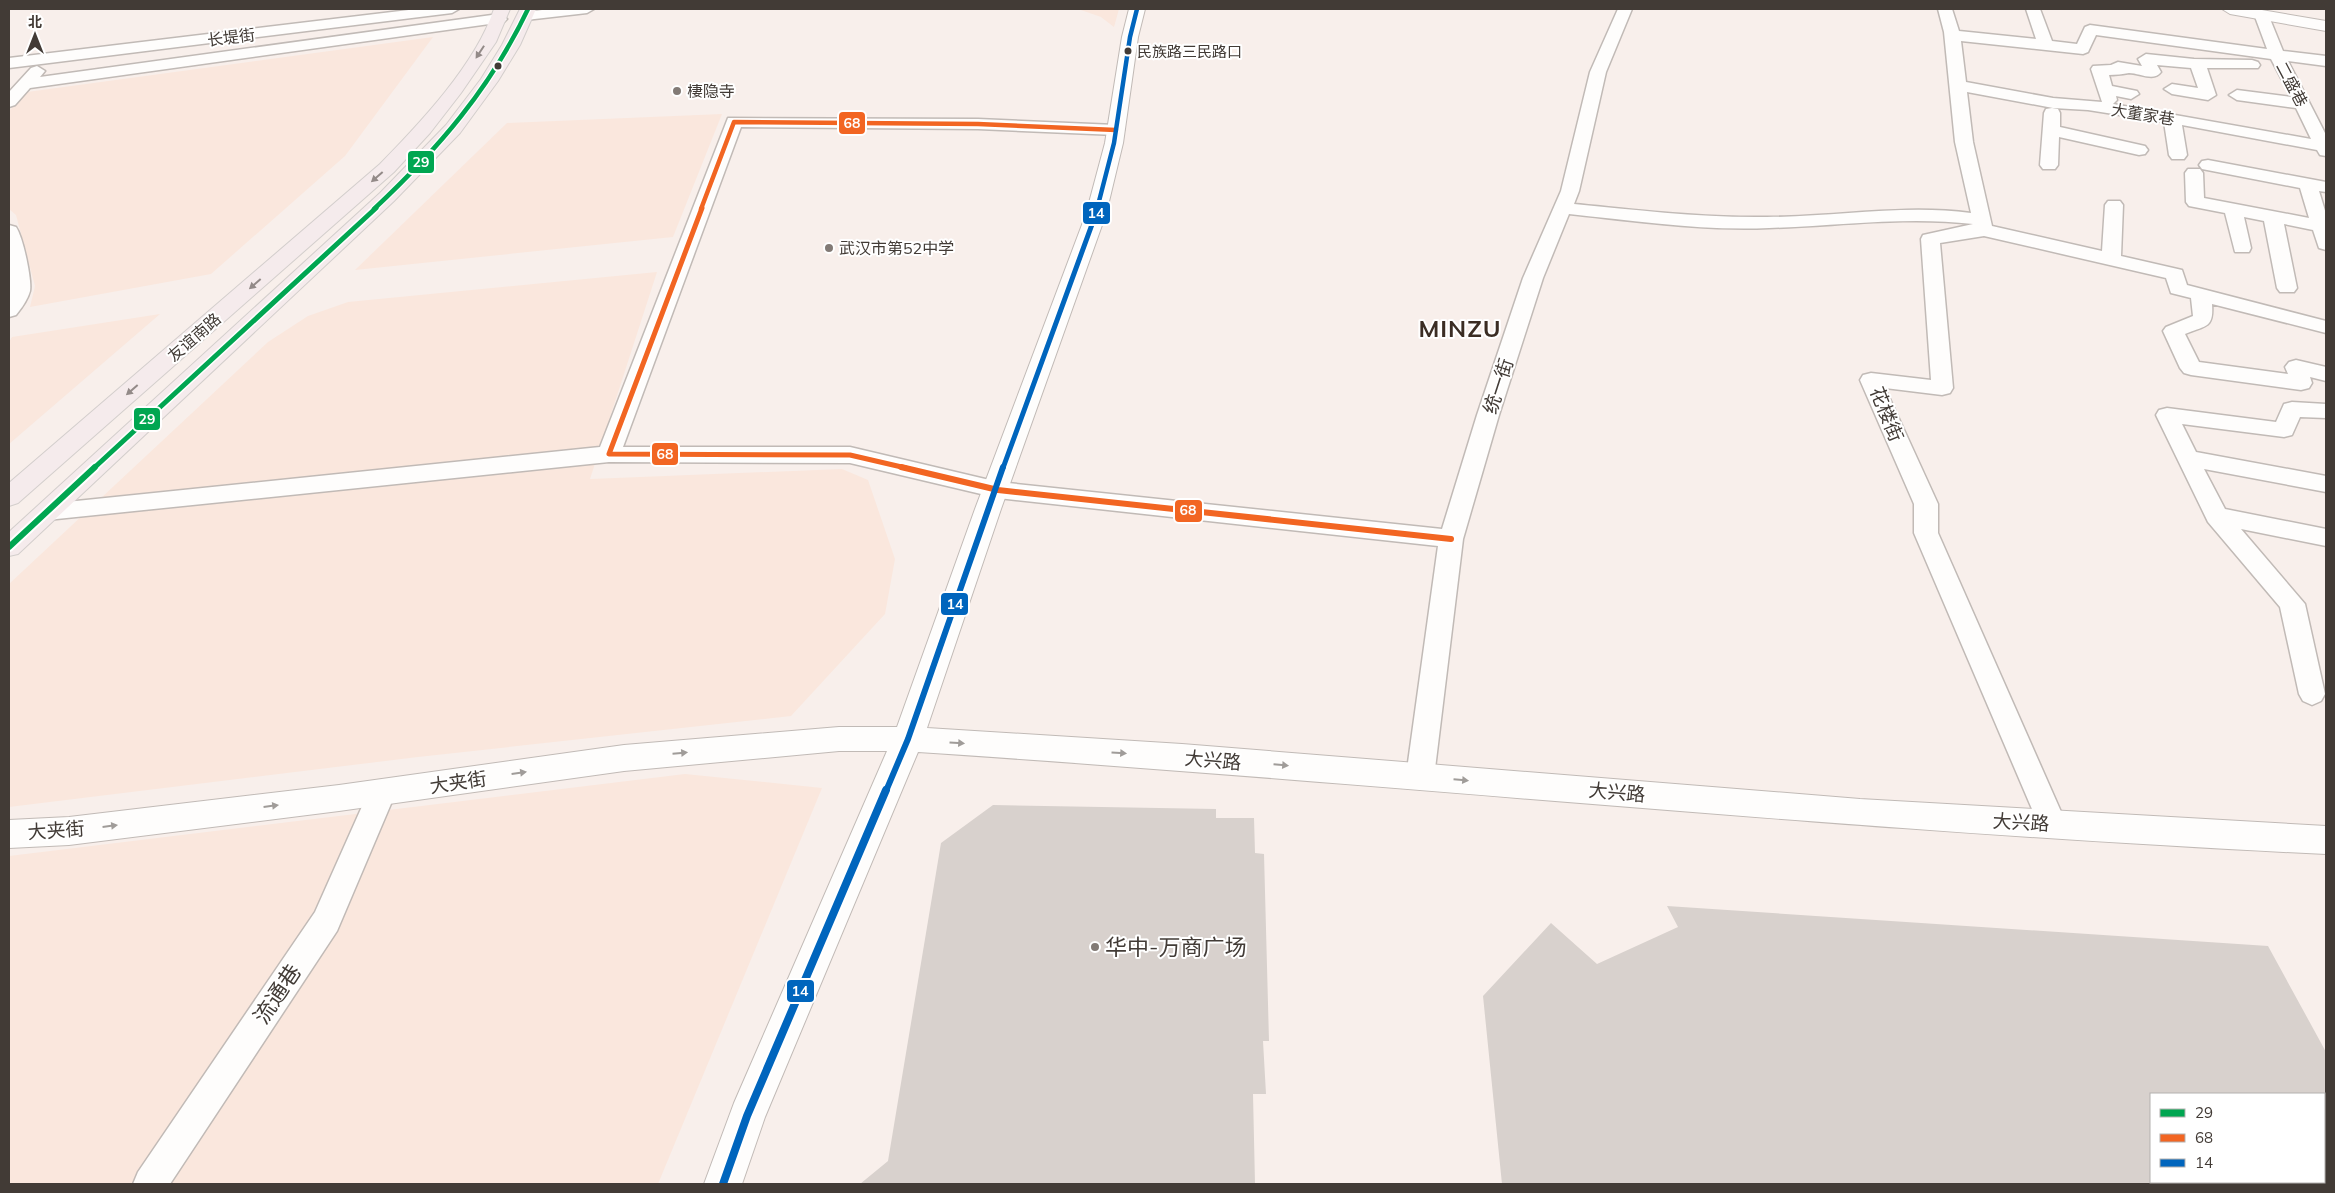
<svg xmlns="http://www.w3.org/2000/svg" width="2335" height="1193" font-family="Mulish,'Noto Sans SC',sans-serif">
<rect width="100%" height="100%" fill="#f8efeb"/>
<g fill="#fae7dd">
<path d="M1078,9h41l-5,18 -13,-10z"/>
<path d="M433,37l-88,119 -134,118 -181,33 5,-21 -19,-71 -7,-6v-98l18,-19z"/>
<path d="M722,114l-49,123 -318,33 152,-147z"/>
<path d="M657,272l-67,207 252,-10 26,11 27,79 -10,55 -94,102 -373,41 -409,50v-223l259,-242 40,-26 40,-14z"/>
<path d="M160,314l-151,130v-102l3,-5z"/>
<path d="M685,774l137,14 -164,396h-649v-328z"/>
</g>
<g fill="#d8d1cd">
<path d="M993,805l223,4v9h38l1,35 9,1 5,187h-6l3,53h-13l2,90h-395l28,-23 53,-318z"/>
<path d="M1667,906l601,40 58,106v42h-175v90h-649l-19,-188 68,-73 46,41 81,-37z"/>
</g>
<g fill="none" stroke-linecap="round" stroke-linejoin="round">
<g stroke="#c1bab6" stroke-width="3">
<g id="minor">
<path d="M417,9h42l-7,4 -443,55v-10z"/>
<path d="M550,9h44l-7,4 -61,7 -7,-4 7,-4z"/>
<path d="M1618,9h14l-26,63 -27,119 -5,13c64,6 128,14 193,13 68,0 136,-13 204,-4l-16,-71 -11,-110 -6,-23h14l7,22 77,8 -10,-30h14l12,32 25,3 8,-17 5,-2 177,24 -13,-35 7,-4 7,4 15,37 43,5v10l-38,-5 38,74v21l-6,-1 -3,-5 -135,-25 5,30 -3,4h-12l-3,-4 -5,-33 -76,-12 -35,-2 -86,-16 6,50 19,84 110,25 3,-46 3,-4h12l3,4 -2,51 61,14 5,15 139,36v12l-114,-29c2,25 -7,21 -27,30l14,28 89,12 -3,-7 4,-5 7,-2 30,7v14l-16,-4 2,6 -3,5 -8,2 -110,-15 -7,-2 -4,-5 -17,-37 3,-4 27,-11 -2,-18 -20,-5 -5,-15 -182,-42 -44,7 13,145 -3,5 -8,2 -57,-7 53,116v29l128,290 -4,9 -10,3 -10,-3 -4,-9 -124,-290v-29l-54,-124 3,-5 8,-2 60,7 -10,-141 2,-4 50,-11c-67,-8 -136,2 -204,4 -66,3 -133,-7 -200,-14l-26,64 -44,137 -36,124 -29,238 -4,8 -10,4 -10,-4 -4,-8 32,-231 -440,-48 -148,-35 -241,-1 -562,58 -8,-2 -4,-6 4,-6 8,-2 553,-57 128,-329 250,1 138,6 6,1 2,4 -2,4 -6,1 -138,-6 -237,-2 -118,320h227l148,35 444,47 35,-114 46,-137 38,-87 29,-119zM2096,35l175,24 20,38 -54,-7 -8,5 8,5 59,8 15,31 -198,-35 4,-4 -1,-4 15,3 8,-5 -2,-3 -25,-5 -3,-11c7,0 14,-1 20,-2 10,0 25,9 32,-1l-4,-7 34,3 7,20 -26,-4 -8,5 8,5 36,6 8,-5 -9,-27h51l2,-3 -2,-3 -6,-2 -58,-1 -48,-5 -8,5 4,7 -24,-4 -7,3 -18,1 -2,3 11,33 -49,-4 -87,-16 -5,-41 122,13 5,-2z"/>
<path d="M499,14l8,5 -3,3 -474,66 -15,17 -6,2v-15l22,-24 6,-2 8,5 -5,6z"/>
<path d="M2052,108l6,1 2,4v14l85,19 3,4 -3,4 -6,1 -80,-18 -1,28 -3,4h-12l-3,-4 4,-52 2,-4z"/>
<path d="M2208,160l118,22v10l-7,-1 7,23v36l-7,-2 -6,-18 -29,-6 13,64 -3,4h-14l-3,-4 -13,-67 -20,-4 7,31 -2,4h-14l-10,-39 -36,-7 -3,-4 -1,-29 3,-4h12l3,4 1,25 105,20 -9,-30 -98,-19 -3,-4 3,-4z"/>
<path d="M9,225l7,2c7,10 16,53 14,64 -2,8 -9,18 -14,24l-7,2z"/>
<path d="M2292,402l34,2v14l-26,-1 -8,18 -8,2 -102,-13 14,28 130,24v16l-122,-23 21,40 101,20v17l-85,-17 64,75 20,90 -4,7 -9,4 -9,-4 -4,-7 -19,-87 -72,-85 -52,-107 3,-5 8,-2 109,14 8,-18z"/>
<path d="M382,780l10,4 4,8 -59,139 -167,253h-37l5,-12 177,-260 57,-128z"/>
</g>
</g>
<g stroke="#c1bab6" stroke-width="2">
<g id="tertiary">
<path d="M1129,9h16l-7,28 -15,106 -17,71 -105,295 -74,219 255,16 678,55 466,27v28c-470,-22 -939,-71 -1408,-102l-153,365 -23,67h-38l30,-81 153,-352h-48l-215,20 -285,40 -270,34 -60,3v-28l60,-3 270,-32 285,-40 215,-18h58l78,-218 111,-295 19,-71 17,-106z"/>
<path d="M2222,9h34l70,12v10l-96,-17z"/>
</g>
</g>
<g stroke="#d3cecc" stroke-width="2">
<g id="primary">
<path d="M494,9h16l-14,33 -35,51 -31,40 -36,39 -376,331 -9,3v-23l371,-319c40,-41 96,-100 114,-155z"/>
<path d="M520,9h16l-16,36 -22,36 -38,52 -66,68 -376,353 -9,2v-24l371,-339 66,-68 35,-46 21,-34z"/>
</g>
</g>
<use href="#minor" fill="#fefdfc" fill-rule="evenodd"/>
<use href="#tertiary" fill="#fefdfc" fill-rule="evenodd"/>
<use href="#primary" fill="#f5ebec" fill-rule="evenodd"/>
<g stroke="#fff" stroke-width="7">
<path id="bus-1-far2" d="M374,209c64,-60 116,-120 154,-200"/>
</g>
<g stroke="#fff" stroke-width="8">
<path id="bus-1-far1" d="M94,468l282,-260"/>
</g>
<g stroke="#fff" stroke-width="10">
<path id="bus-1" d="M9,547l86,-80"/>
</g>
<g stroke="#fff" stroke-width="7">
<path id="bus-2-far2" d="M701,209l33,-87 244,2 138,6"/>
</g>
<g stroke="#fff" stroke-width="8">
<path id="bus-2-far1" d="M702,208l-93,246 241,1 56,13"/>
</g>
<g stroke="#fff" stroke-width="10">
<path id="bus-2" d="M901,467l97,23 453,49"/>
</g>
<g stroke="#fff" stroke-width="7">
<path id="bus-3-far3" d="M1097,209l17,-66 16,-106 7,-28"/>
</g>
<g stroke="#fff" stroke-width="8">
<path id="bus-3-far2" d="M1003,468l95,-260"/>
</g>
<g stroke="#fff" stroke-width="10">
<path id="bus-3-far1" d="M886,791l22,-52 95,-272"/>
</g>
<g stroke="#fff" stroke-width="12">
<path id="bus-3" d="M723,1184l24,-68 139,-326"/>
</g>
<use href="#bus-1-far2" stroke="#00a651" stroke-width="4.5"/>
<use href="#bus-1-far1" stroke="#00a651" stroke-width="5"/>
<use href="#bus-1" stroke="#00a651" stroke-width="6"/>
<use href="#bus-2-far2" stroke="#f26522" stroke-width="4.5"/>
<use href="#bus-2-far1" stroke="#f26522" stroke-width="5"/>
<use href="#bus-2" stroke="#f26522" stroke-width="6"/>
<use href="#bus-3-far3" stroke="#0065bd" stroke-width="4.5"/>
<use href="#bus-3-far2" stroke="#0065bd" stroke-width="5"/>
<use href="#bus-3-far1" stroke="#0065bd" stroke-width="6"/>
<use href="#bus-3" stroke="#0065bd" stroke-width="8"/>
</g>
<defs><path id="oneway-solid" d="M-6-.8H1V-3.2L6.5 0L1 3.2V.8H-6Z" transform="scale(1.25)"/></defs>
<g fill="#938a88">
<use href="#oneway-solid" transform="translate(480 52) rotate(123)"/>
<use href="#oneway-solid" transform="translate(377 177) rotate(139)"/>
<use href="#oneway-solid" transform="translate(255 284) rotate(139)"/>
<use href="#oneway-solid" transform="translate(132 390) rotate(139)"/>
</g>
<g fill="#a09c99">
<use href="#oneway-solid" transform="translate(957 743) rotate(4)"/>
<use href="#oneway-solid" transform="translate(680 753) rotate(-5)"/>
<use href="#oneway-solid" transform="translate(1119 753) rotate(4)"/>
<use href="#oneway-solid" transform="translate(1281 765) rotate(5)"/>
<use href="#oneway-solid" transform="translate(519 773) rotate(-8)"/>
<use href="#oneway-solid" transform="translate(1461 780) rotate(5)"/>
<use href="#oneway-solid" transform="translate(271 806) rotate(-7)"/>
<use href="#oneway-solid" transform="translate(110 826) rotate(-7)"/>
</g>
<g fill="#423b36" stroke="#fff" stroke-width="2">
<circle cx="1128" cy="51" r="4.5"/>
<circle cx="498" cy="66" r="4.5"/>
</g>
<g fill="#827a75" stroke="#fff" stroke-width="2">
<circle cx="677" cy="91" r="5"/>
<circle cx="829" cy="248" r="5"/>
<circle cx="1095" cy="947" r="5"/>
</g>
<g text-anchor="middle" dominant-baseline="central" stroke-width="4" stroke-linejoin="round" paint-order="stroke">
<g font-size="15" fill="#423b36" stroke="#fff" text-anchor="start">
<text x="1137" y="51">民族路三民路口</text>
</g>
<g font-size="16" fill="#423b36" stroke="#fff">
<text transform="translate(231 37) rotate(-7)">长堤街</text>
<text transform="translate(2292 84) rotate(62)">二盛巷</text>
<text transform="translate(2143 114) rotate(9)">大董家巷</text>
<text transform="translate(194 337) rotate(-41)">友谊南路</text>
</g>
<g font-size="16" fill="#423b36" stroke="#fff" text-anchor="start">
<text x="687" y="91">棲隐寺</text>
<text x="839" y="248">武汉市第52中学</text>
</g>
<g font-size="19" fill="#423b36" stroke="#fff">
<text transform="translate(1498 386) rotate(-72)">统一街</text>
<text transform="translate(1887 414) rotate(68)">花楼街</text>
<text transform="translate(1213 760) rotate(5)">大兴路</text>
<text transform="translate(458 782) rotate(-8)">大夹街</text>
<text transform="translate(1617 792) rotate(5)">大兴路</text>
<text transform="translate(2021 822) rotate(3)">大兴路</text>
<text transform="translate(56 830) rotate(-4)">大夹街</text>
</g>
<g font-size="22" fill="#423b36" stroke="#fff" text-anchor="start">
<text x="1105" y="947">华中-万商广场</text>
</g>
<g font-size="22" fill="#423b36" stroke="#fff">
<text transform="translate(277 994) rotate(-56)">流通巷</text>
</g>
<g font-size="24" font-weight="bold" letter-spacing="1" fill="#3b2d24" stroke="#fff">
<text x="1460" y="328">MINZU</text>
</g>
</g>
<g stroke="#fff" stroke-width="2">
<rect x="838" y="111" width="28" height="24" rx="5" fill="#f26522"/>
<rect x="407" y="150" width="28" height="24" rx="5" fill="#00a651"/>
<rect x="1082" y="201" width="29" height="24" rx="5" fill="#0065bd"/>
<rect x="133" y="407" width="28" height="24" rx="5" fill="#00a651"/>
<rect x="651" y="442" width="28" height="24" rx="5" fill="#f26522"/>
<rect x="1174" y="499" width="29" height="24" rx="5" fill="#f26522"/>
<rect x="940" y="592" width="29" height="24" rx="5" fill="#0065bd"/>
<rect x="786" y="979" width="29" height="24" rx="5" fill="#0065bd"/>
</g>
<g font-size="14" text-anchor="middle" font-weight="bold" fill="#fff">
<text x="852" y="128">68</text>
<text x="421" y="167">29</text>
<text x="1096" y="218">14</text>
<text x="147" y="424">29</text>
<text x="665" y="459">68</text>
<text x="1188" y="515">68</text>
<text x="955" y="609">14</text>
<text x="800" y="996">14</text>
</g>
<rect width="2335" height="1193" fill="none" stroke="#423b36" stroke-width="20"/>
<rect x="2150" y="1093" width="175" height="90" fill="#ffffff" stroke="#b3b1af"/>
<rect x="2160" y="1109" width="25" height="8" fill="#00a651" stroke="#b3b1af"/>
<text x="2195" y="1118" font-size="15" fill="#423b36">29</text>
<rect x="2160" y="1134" width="25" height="8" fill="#f26522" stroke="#b3b1af"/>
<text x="2195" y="1143" font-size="15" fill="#423b36">68</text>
<rect x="2160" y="1159" width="25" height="8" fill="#0065bd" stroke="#b3b1af"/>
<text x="2195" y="1168" font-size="15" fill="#423b36">14</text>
<g transform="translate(35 35)" stroke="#ffffff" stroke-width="4" paint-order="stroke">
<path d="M0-4L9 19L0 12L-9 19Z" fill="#423b36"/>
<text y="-8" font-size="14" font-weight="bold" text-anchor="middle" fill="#423b36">北</text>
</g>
</svg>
